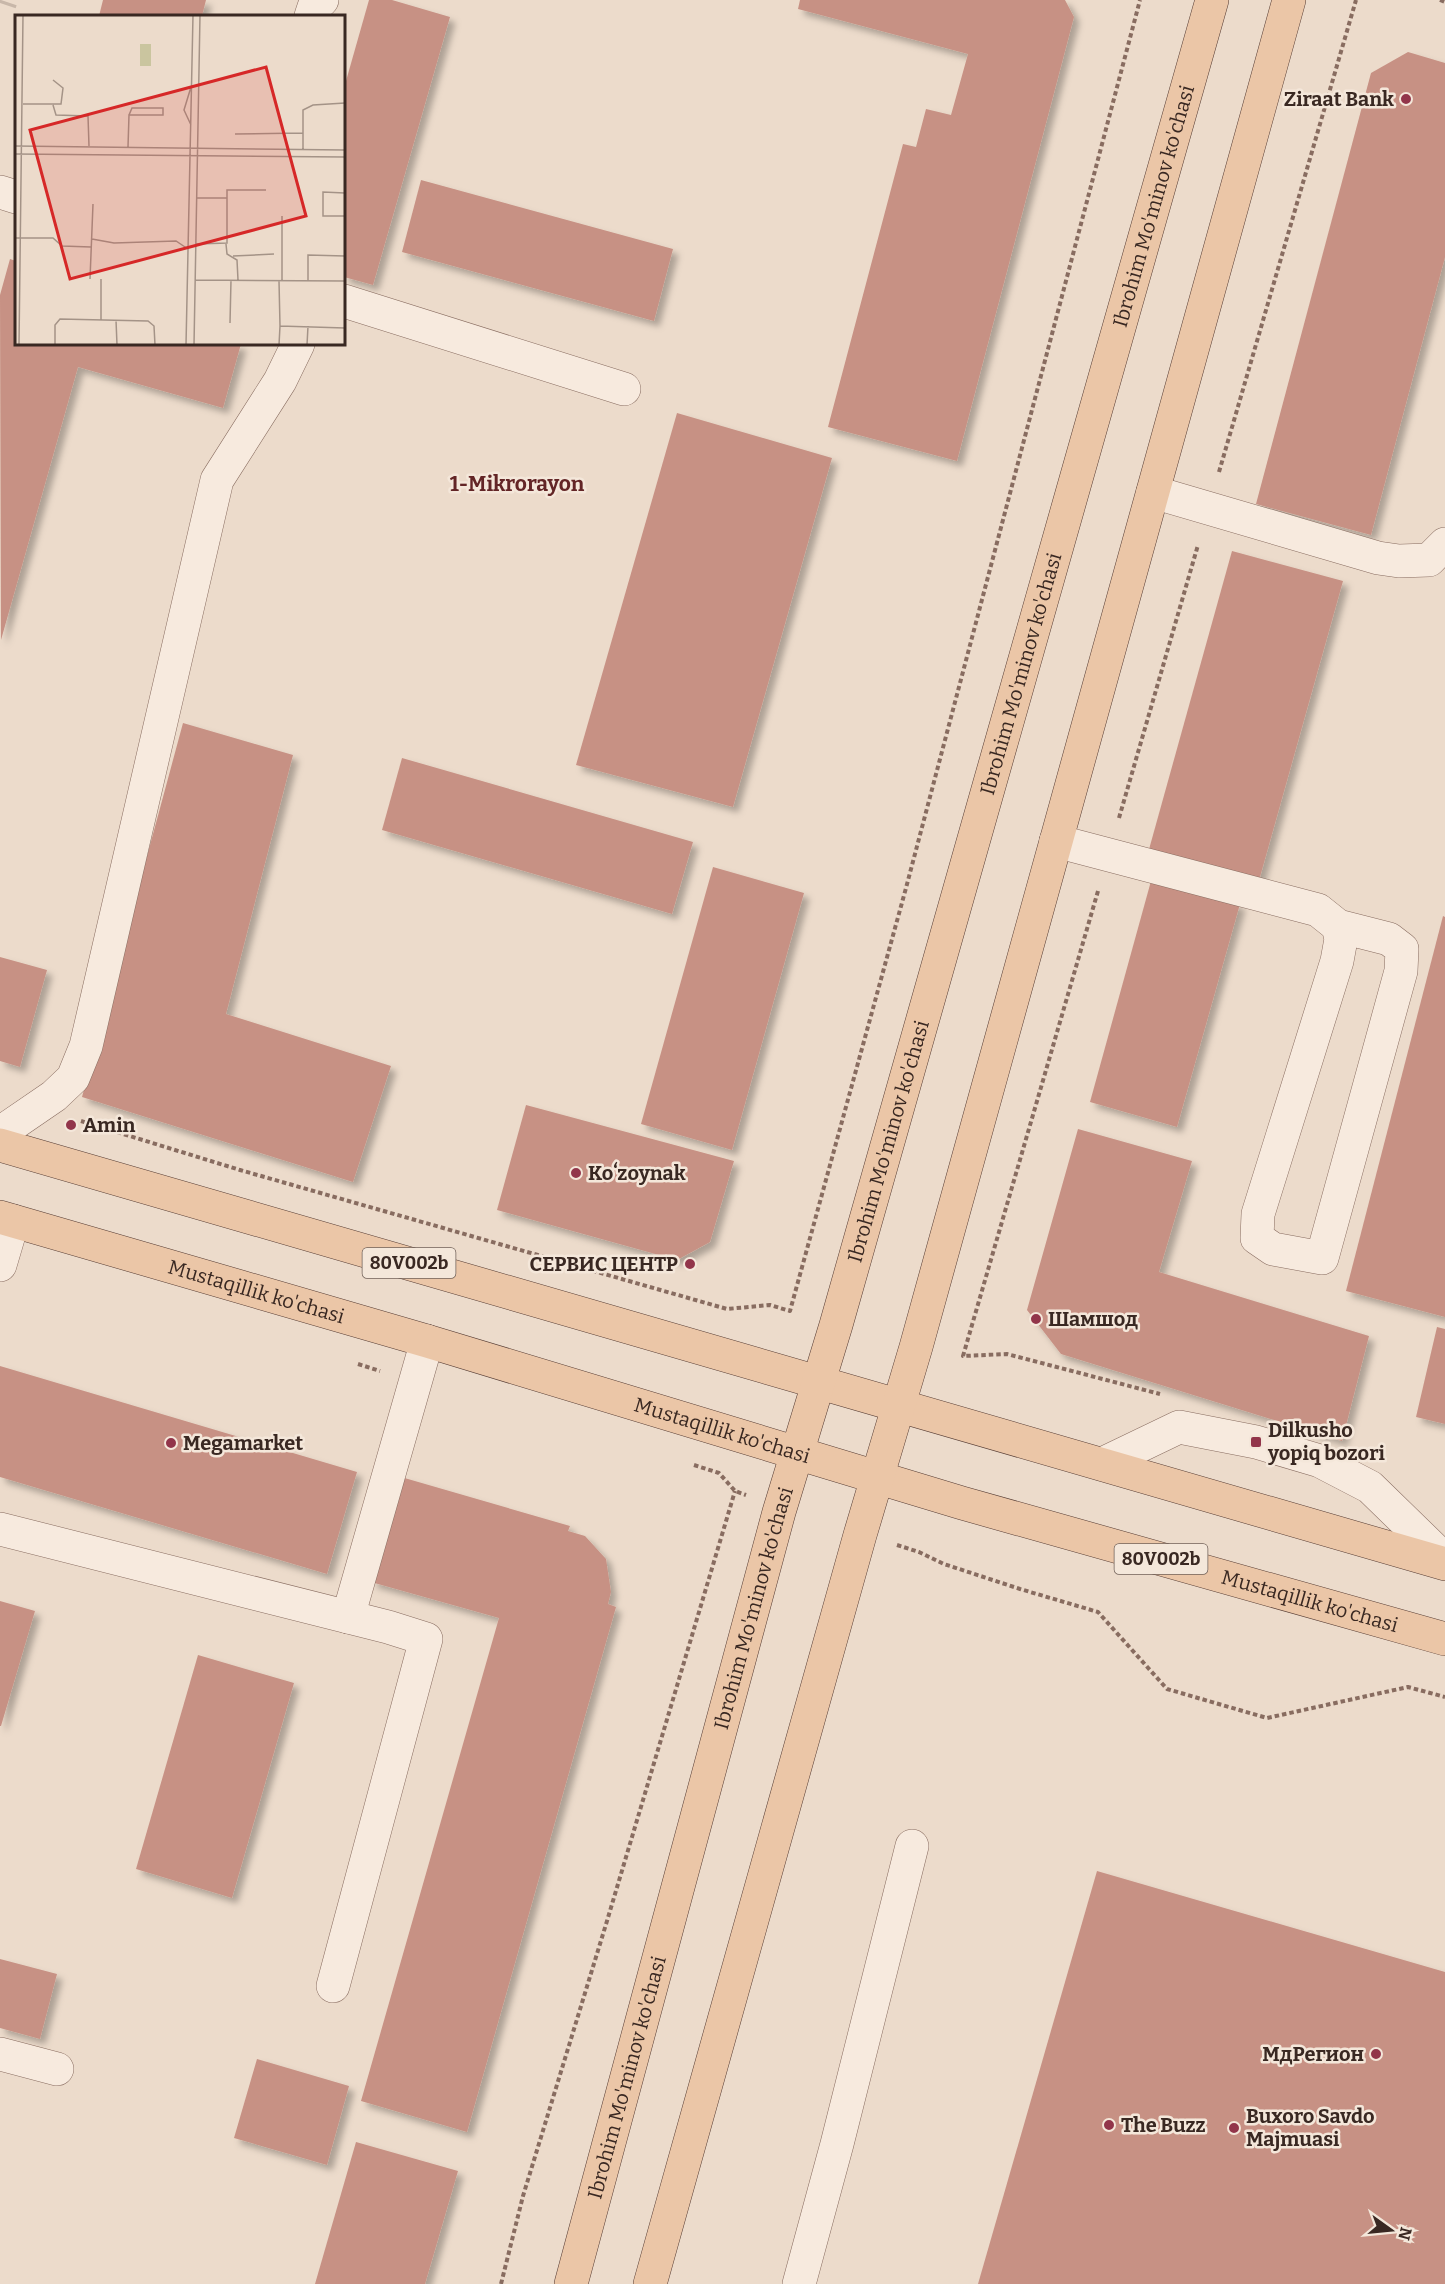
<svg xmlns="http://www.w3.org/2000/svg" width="1445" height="2284" font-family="Bitter,serif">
<defs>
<filter id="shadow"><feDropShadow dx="5.5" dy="5.5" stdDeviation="3" flood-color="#0004"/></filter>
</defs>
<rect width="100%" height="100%" fill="#ecdbcb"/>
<g fill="#c79184" filter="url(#shadow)">
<path d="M103,0h103l-4,16h-103z"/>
<path d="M369,0h23l58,17 -77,268 -29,-8v-189z"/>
<path d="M800,0h265l9,17 -117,444 -129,-34 75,-283 13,3 10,-38 25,6 17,-61 -170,-45z"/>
<path d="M1408,52l37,11v194l-74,278 -115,-31 115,-431z"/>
<path d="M421,180l252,69 -19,72 -252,-69z"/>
<path d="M10,259l6,2v83h225l-18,64 -145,-41 -77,273 -1,-345z"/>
<path d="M677,413l155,45 -99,349 -157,-42z"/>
<path d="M1232,551l111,30 -85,303 -110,-31z"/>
<path d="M183,723l110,32 -67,259 165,52 -38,116 -271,-85z"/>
<path d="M402,758l291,84 -21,72 -290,-84z"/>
<path d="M713,867l91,26 -72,257 -91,-26z"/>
<path d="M1151,881l89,23 -63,223 -87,-25z"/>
<path d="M1443,916l2,1v400l-99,-26z"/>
<path d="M0,957l47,13 -27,97 -20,-6z"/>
<path d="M526,1105l208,56 -24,81 -33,18 -180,-50z"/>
<path d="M1078,1129l114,32 -33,111 210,64 -27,105 -281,-87 -34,-44z"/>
<path d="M1437,1327l8,2v95l-29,-7z"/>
<path d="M0,1366l357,106 -30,102 -327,-97z"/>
<path d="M401,1477l169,49 -2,5 17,5 21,23 5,33 -3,12 8,3 -149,525 -106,-31 138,-483 -128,-36z"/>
<path d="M0,1601l35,10 -34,115h-1z"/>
<path d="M198,1655l96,28 -62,215 -96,-29z"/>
<path d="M1097,1871l348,101v312h-467z"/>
<path d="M0,1959l57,15 -17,65 -40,-11z"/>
<path d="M257,2059l92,27 -22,79 -93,-27z"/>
<path d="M356,2142l102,29 -33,113h-110z"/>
</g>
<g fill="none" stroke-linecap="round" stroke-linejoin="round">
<path stroke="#c8b7a9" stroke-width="33" stroke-dasharray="33 16" stroke-linecap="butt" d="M0,3l1,-3"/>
<g stroke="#886c60" stroke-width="34">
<g id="minor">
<path d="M311,16l3,-9 8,-7"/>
<path d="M0,192l16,5"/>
<path d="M344,301l280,88"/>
<path d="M1153,492l225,66 21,3 30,-1 16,-16"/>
<path d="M1056,841l262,69 20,16 3,13 -4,22 -79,253 -1,24 16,11 49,9 79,-287 1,-22 -13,-10 -51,-13"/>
<path d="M0,1133l54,-37 19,-18 13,-32 131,-566 63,-99 18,-37"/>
<path d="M0,1265l13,-44"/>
<path d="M1102,1464l77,-37 77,15 64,19 50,26 75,73"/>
<path d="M0,1529l388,98 38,12 -93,347"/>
<path d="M348,1617l79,-276"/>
<path d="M0,2054l57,15"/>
<path d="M799,2284l38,-140 75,-298"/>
</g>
</g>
<g stroke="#563c34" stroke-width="34">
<g id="major">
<path d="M0,1145l1445,419"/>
<path id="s1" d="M0,1217l427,124 535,162 483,136"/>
<path id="s2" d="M571,2284l208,-772 57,-187 376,-1325"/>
<path d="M650,2284l210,-749 56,-188 373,-1347"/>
</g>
</g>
<g stroke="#886c60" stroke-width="4" stroke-dasharray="4.5 3" stroke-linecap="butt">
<path d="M1440,0l5,2"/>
<path d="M1219,472l137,-472"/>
<path d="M1119,818l79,-273"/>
<path d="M1098,891l-135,465 44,-2 153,40"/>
<path d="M81,1121l159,49 487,139 43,-4 20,6 116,-423 234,-888"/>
<path d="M358,1364l22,7"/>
<path d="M694,1465l25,8 16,18 11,4"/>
<path d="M897,1545l22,7 25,12 76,25 78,23 69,77 100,29 141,-31 37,10"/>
<path d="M501,2284l22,-88 84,-275 128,-430"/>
</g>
<use href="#minor" stroke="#f7eade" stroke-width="33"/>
<use href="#major" stroke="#ebc6a7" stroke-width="33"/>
</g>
<g fill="#92354a" stroke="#f4e7da" stroke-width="2">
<circle cx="1406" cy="99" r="6"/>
<circle cx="71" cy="1125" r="6"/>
<circle cx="576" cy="1173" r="6"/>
<circle cx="690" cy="1264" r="6"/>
<circle cx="1036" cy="1319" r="6"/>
<rect x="1250" y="1436" width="12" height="12" rx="3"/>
<circle cx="171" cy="1443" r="6"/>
<circle cx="1376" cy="2054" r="6"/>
<circle cx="1109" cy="2125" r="6"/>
<circle cx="1234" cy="2128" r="6"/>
</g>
<g text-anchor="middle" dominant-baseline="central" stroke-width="5" stroke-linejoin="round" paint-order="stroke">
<g fill="#f4e7da" stroke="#716159" stroke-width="1.5">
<rect x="362.5" y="1248" width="93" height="30" rx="4.5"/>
<rect x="1114.5" y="1544" width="93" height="30" rx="4.5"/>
</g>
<g font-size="18" font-weight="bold" fill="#392822">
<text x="409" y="1263">80V002b</text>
<text x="1161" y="1559">80V002b</text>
</g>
<g font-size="20" font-weight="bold" fill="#392822" stroke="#f4e7da" text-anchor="start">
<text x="1394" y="99" text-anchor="end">Ziraat Bank</text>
<text x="83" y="1125">Amin</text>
<text x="588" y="1173">Koʻzoynak</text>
<text x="678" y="1264" text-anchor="end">СЕРВИС ЦЕНТР</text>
<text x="1048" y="1319">Шамшод</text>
<text x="1268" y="1430">Dilkusho<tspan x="1268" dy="23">yopiq bozori</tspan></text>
<text x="183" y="1443">Megamarket</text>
<text x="1364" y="2054" text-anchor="end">МдРегион</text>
<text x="1246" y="2116">Buxoro Savdo<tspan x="1246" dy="23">Majmuasi</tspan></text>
<text x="1121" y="2125">The Buzz</text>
</g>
<g font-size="20" fill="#392822" stroke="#f4e7da">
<text stroke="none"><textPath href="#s2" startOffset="2158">Ibrohim Mo'minov ko'chasi</textPath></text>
<text stroke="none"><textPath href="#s2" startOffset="1672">Ibrohim Mo'minov ko'chasi</textPath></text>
<text stroke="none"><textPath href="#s2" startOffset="1186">Ibrohim Mo'minov ko'chasi</textPath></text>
<text stroke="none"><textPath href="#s1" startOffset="267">Mustaqillik ko'chasi</textPath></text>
<text stroke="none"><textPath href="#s1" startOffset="753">Mustaqillik ko'chasi</textPath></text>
<text stroke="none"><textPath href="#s1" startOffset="1365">Mustaqillik ko'chasi</textPath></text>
<text stroke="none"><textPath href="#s2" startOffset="700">Ibrohim Mo'minov ko'chasi</textPath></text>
<text stroke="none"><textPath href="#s2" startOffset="214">Ibrohim Mo'minov ko'chasi</textPath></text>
</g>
<g font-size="21" font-weight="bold" fill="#632526" stroke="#f4e7da">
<text x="517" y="484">1-Mikrorayon</text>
</g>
</g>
<g transform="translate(15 15)">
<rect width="330" height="330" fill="#ecdbcb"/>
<path d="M125,29h11v22h-11z" fill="#cac59f"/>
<path fill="none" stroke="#a49387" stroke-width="1.5" d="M8,89h38l2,-16 -10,-8M38,90l3,10 32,1 1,30M176,110l-7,-15 7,-23M220,119l68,-1M0,131l330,4M113,132l1,-32h34v-7h-31l-3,7M288,134v-39l10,-5 32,-2M0,139l330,3M330,178l-22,-1v24h22M182,183h30M267,201v65M0,223h38l9,8 29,1M77,224l22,4 62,-2 12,8M181,229l31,-1v-53h39M211,229l1,10 10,6 1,20M218,241l41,-2M75,264l3,-75M86,264v41M180,265l150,1M264,266l1,45M293,266v-26l37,1M101,305l1,25M215,308l1,-43M4,330l4,-330M40,330v-20l5,-6 88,2 6,5 1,19M171,330l7,-330M179,330l6,-330M264,330l1,-19 65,2M292,330l1,-19"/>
<path fill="#d62828" fill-opacity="0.15" stroke="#d62828" stroke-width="3" d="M251,52l40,149 -236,63 -40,-149z"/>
<rect width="330" height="330" fill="none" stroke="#392822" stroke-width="3"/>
</g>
<g transform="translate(1391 2230) rotate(105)" stroke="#f4e7da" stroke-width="4.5" paint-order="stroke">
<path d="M0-4.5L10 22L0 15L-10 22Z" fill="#392822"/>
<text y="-9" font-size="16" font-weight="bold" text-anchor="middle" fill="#392822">N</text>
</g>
</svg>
